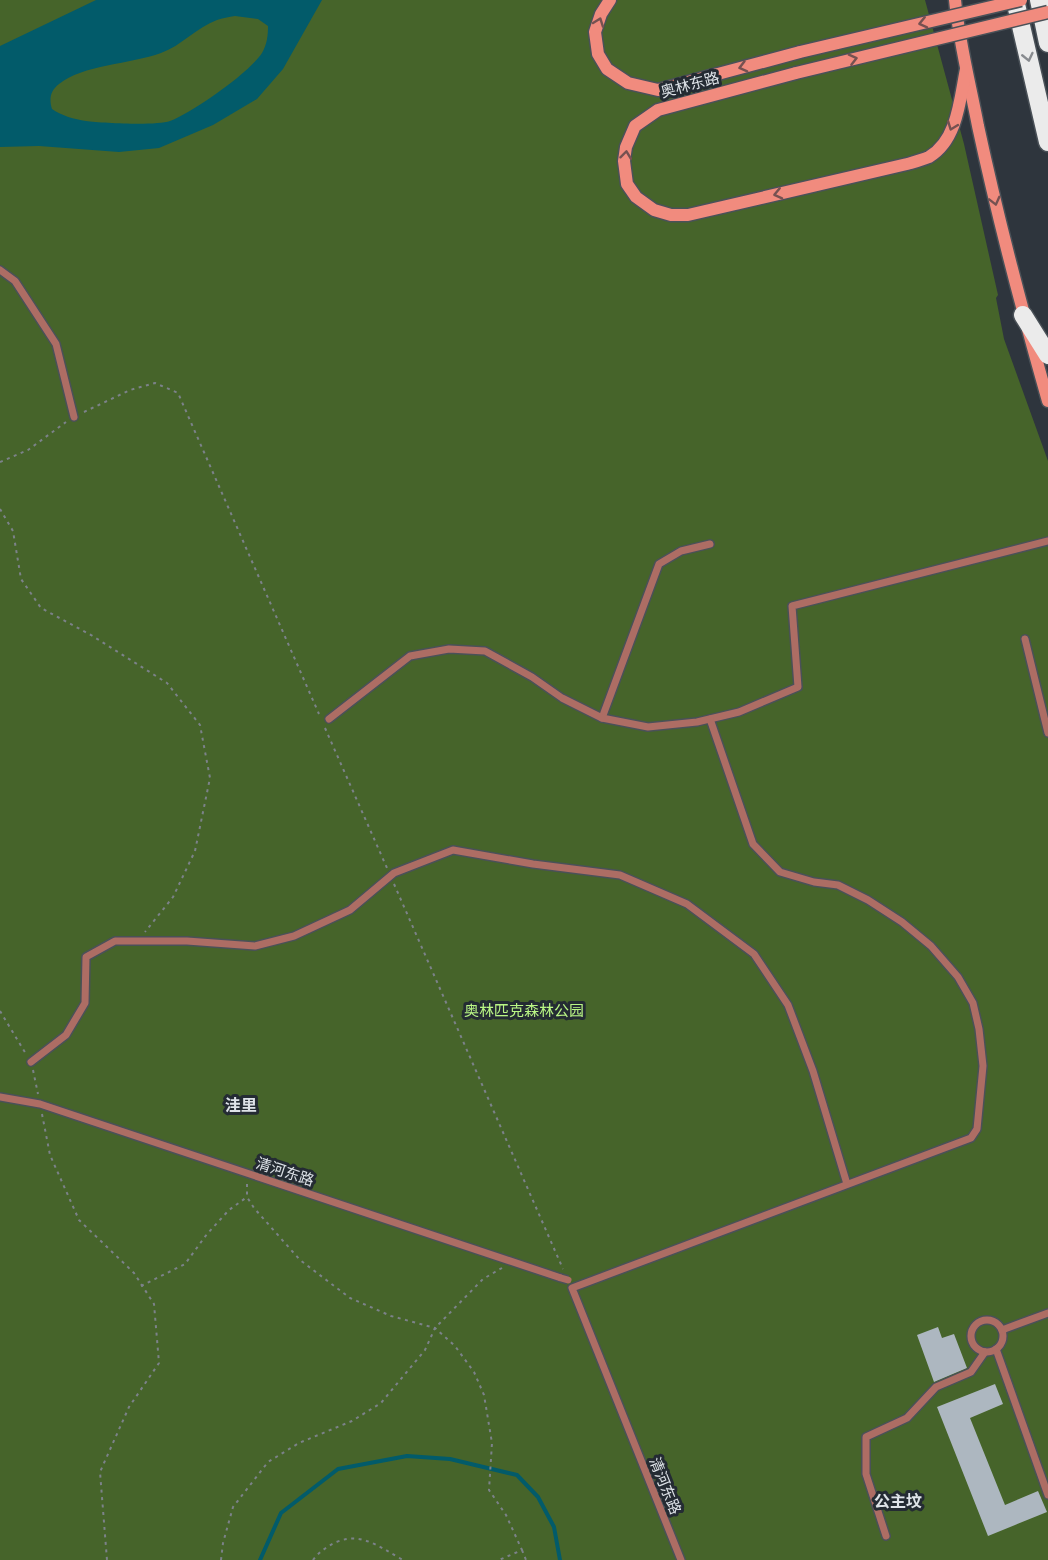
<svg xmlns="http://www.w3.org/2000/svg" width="1048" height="1560" font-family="Figtree,'Noto Sans SC',sans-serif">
<rect width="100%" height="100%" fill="#2e353d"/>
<path fill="#46642a" d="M0,0h925l39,144 34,151 -2,3 8,41 44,122v1099h-1048z"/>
<path fill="#025b6a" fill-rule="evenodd" d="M96,0h226l-39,69 -26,30 -44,26 -54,23 -40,4 -80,-6 -39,1v-101zM235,16l23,3 10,7c0,10 -1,18 -6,27 -13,20 -70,60 -92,68 -14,5 -68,2 -84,0 -12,-2 -24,-5 -34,-12 -3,-10 -2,-18 7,-25 23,-19 72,-20 102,-31 20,-7 36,-26 56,-33 5,-2 12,-3 18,-4z"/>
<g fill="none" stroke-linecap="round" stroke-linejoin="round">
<path stroke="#025b6a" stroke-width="4" d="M260,1560l21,-47 57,-44 69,-13 43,3 67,16 21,22 16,30 6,33"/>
</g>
<g fill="#adb7c0">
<path d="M938,1327l4,11 12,-4 13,34 -33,14 -17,-47z"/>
<path d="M995,1384l8,20 -33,14 35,87 33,-14 9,21 -59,24 -51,-129z"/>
</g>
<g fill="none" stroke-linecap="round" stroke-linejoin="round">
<g stroke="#4a5158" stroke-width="10">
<g id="lane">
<path d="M0,270l15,11 41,63 18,73"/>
<path d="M1025,639l23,94"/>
<path d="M602,718l57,-154 22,-13 29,-7"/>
<path d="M329,719l81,-63 39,-7 36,2 47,26 30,21 40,20 46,9 49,-5 42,-10 59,-25 -6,-81 256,-65"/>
<path d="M31,1062l35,-27 19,-32 1,-46 29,-16h72l68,5 39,-10 56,-26 44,-37 59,-23 80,14 87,11 67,29 67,50 34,51 25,66 34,113"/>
<path d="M0,1097l40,7 521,174"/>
<circle cx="987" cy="1336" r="16"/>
<path d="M1002,1330l46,-17"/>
<path d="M996,1349l52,146"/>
<path d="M886,1536l-20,-62v-37l41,-19 29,-31 35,-15 14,-20"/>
<path d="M681,1560l-109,-272 399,-150 6,-9 6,-63 -4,-37 -6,-26 -15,-26 -27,-31 -29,-24 -34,-22 -30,-15 -24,-3 -34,-10 -27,-28 -43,-125"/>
</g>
</g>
<g stroke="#4a5158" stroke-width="15">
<g id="secondary">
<path d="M610,0l-9,14 -6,18 3,22 9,15 21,14 30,7 142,-38"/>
<path d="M955,0c4,42 15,84 23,126 20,93 44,184 70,275"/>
<path d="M796,73l-138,37 -23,16 -9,21 -2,14 3,23 9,13 18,13 17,5h17l219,-51c7,-2 15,-4 22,-7 29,-17 31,-59 37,-88"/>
</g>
</g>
<g stroke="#4a5158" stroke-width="21">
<g id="highway">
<path d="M1015,0l33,142"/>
<path d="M1039,0l9,43"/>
<path d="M1023,315l25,40"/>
</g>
</g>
<g stroke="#7c8289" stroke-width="2" stroke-dasharray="3 4.5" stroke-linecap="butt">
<path d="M84,412l46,-22 25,-7 23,10 141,321"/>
<path d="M0,462l28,-12 38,-28"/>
<path d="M0,509l13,22 8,48 20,29 50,27 76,48 33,42 10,53 -15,73 -22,46 -28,35"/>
<path d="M325,728l62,140"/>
<path d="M394,884l169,385"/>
<path d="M0,1011l26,43"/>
<path d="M33,1070l5,24"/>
<path d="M42,1114l8,41 29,65 55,53 20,31 5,59 -30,44 -29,65 7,88"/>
<path d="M247,1184v13l7,11 46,52 50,38 41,18 44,12 20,18 19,26 10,23 8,48 -3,47 17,25 16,35 -23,10"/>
<path d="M141,1286l44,-22 22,-30 22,-24 18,-13"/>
<path d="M522,1550l4,10"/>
<path d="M221,1560l2,-17 10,-36 35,-45 31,-19 53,-22 29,-18 44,-53 10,-22 48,-49 19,-11"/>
<path d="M313,1560c4,-6 9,-9 14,-13 30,-19 49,-2 76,13"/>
</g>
<use href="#lane" stroke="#ad6d64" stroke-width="7"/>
<use href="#secondary" stroke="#f18b7e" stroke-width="12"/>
<use href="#highway" stroke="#ebebeb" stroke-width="18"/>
<g stroke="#4a5158" stroke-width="10" stroke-linecap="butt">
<path id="lane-bridge" d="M561,1278l7,2"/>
</g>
<g stroke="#4a5158" stroke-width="15" stroke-linecap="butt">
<g id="secondary-bridge">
<path d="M800,52l221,-52"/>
<path d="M796,73l252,-61"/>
</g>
</g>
<use href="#lane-bridge" stroke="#ad6d64" stroke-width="7"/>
<use href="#secondary-bridge" stroke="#f18b7e" stroke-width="12"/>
</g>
<defs><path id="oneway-chevron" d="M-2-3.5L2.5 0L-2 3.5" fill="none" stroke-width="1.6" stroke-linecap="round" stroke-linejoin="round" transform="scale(1.5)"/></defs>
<g stroke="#765151">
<use href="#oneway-chevron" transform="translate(599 22) rotate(-70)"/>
<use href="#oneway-chevron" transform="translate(923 23) rotate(167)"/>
<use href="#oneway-chevron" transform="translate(853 59) rotate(-14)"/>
<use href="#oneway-chevron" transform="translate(743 67) rotate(165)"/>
<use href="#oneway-chevron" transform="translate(952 126) rotate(111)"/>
<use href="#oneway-chevron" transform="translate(626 155) rotate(-83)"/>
<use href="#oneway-chevron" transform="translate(778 194) rotate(167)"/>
<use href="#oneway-chevron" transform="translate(995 201) rotate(76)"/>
</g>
<use stroke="#888b8f" href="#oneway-chevron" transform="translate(1028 57) rotate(77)"/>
<g text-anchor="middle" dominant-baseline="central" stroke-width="6" stroke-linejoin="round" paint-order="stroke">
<g font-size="15" fill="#dee3e8" stroke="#242b33">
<text transform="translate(690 85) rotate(-15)">奥林东路</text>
<text transform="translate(285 1172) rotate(18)">清河东路</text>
<text transform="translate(665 1486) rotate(68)">清河东路</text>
</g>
<g font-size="15" fill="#baf685" stroke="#242b33">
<text x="524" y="1011">奥林匹克森林公园</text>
</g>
<g font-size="16" font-weight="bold" fill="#dee3e8" stroke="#242b33">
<text x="241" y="1105">洼里</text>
<text x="898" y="1501">公主坟</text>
</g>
</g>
</svg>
